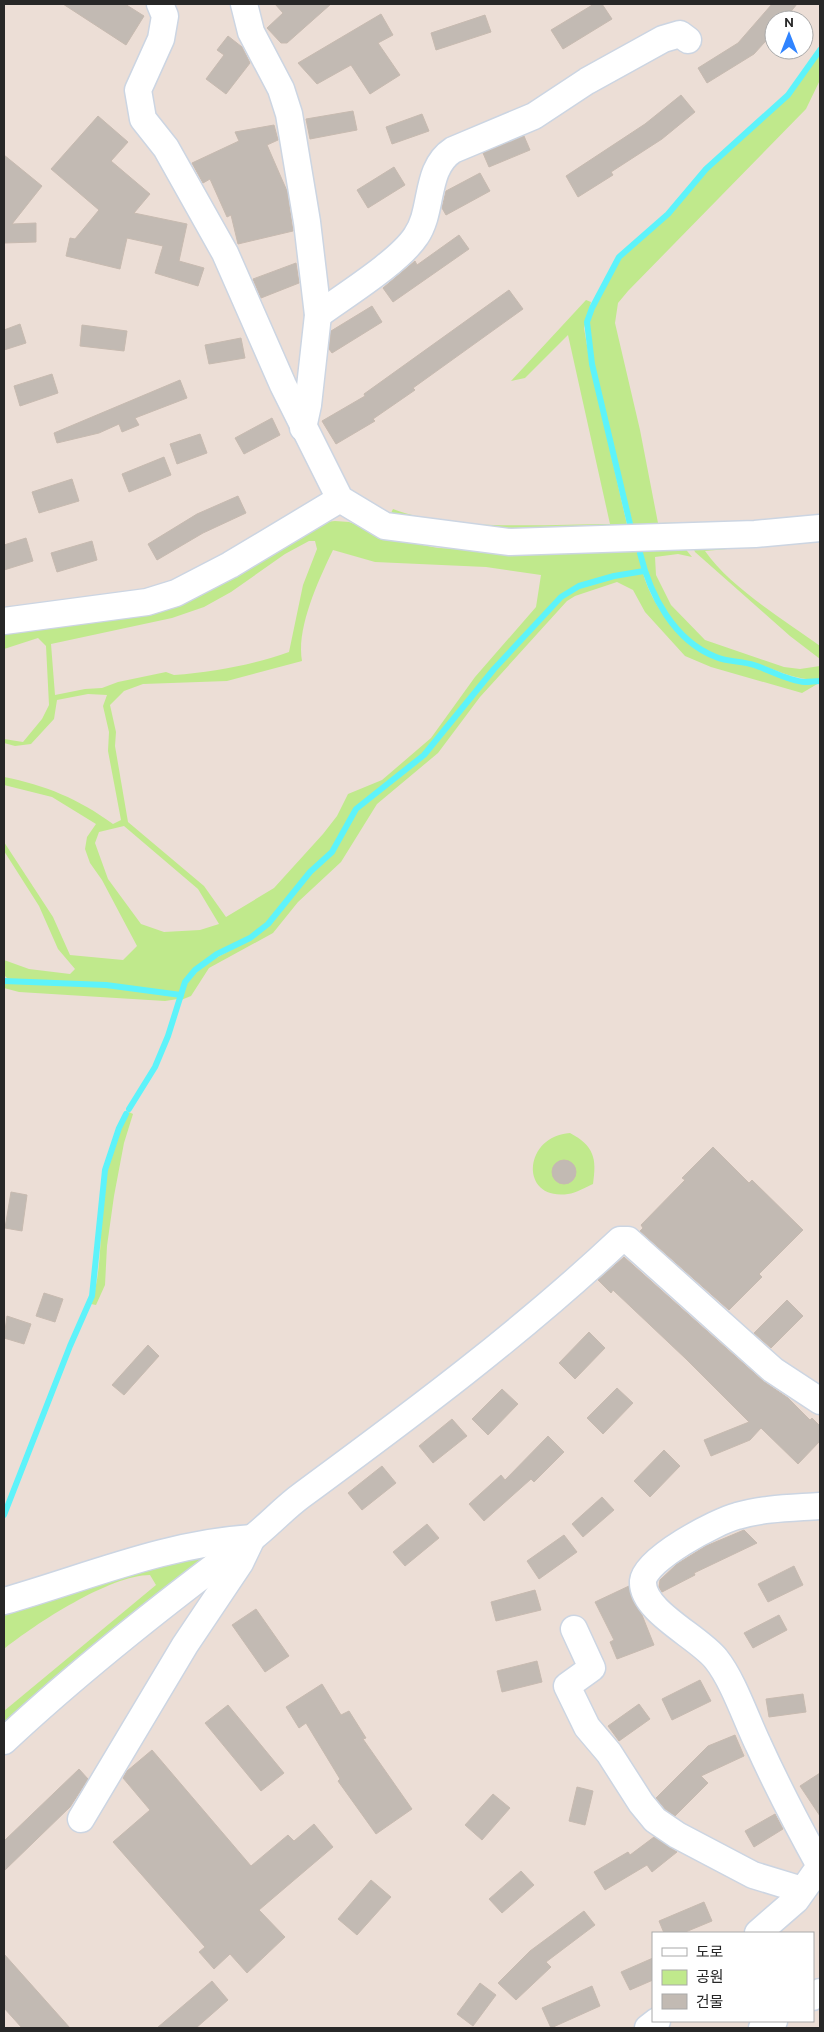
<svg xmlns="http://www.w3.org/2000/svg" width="824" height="2032" font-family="Overpass,'Noto Sans KR',sans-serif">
<rect width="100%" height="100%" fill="#ecded6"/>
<g fill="#c0e98c" fill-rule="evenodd">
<path d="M820,54v26l-14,29 -178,182 -10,12 -3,20 25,107 18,93 140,-3 -164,10 -41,-167 -4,-40 4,-14 27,-51 49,-43 38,-45 82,-74z"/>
<path d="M586,300l5,2 -7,26 6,35 38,166 -115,3 -115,-15 -7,-4 2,-4c59,23 154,15 217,15l-42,-189 -43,43 -14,3z"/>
<path d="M335,521l14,1 53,19 36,7 56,2 189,-4 9,11 -14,-3 -23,3 1,18 15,30 34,35 79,27 16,2 20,-3v14c-24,1 -43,-10 -66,-17 -12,-3 -27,-2 -38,-8 -42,-18 -64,-60 -75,-102l-3,1 4,16 -29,5 -34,10 -20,11 -66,72 -70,86 -68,54 -24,42 -22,21 -43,52 -16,13 -49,27 -17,18 -4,13 -74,-10 -98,-5 -4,-4v-15l25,9 41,5 5,-5 -17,-20 -19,-43 -35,-55v-9l49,75 17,38 53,5 14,-14 -35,-66 -12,-17 -5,-14 2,-12 9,-13 -44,-27 -48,-12v-8c41,8 75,22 109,47l8,-4 -13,-69 1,-19 -6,-26 4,-11 -19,-1 -31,6 -3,19 -23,25 -16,2 -11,-3v-4l19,3 19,-23 7,-14 -3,-59 -8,-8 -34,11v-22l80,-11 242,-94zM309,541h6l2,8 -14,36 -14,67c-37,13 -75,20 -115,23l-8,-3 -48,10 -16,6 -17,1 -30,6 -4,-51 121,-26 32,-11 27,-15 54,-38zM333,550l42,12 111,5 55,8 -5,32 -61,70 -44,61 -49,42 -34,14 -11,22 -14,18 -49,54 -48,29 -22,-31 -76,-64 -13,-76 1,-14 -6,-27 14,-14 19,-7 84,-3 75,-20c-6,-33 17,-82 31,-111zM124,826l74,63 21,35 -19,6 -36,2 -23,-8 -33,-45 -13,-36 4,-11z"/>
<path d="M820,541l-115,10c25,36 79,69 115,95v13l-30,-23 -95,-84 -3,-7z"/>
<path d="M643,573c9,34 39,71 72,86 13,5 28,4 41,9 22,6 40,16 63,15l-17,10 -91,-26 -26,-11 -40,-44 -12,-22 -16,-8 -42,14 -8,5 -87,96 -42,56 -61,51 -36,58 -43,40 -25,31 -64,35 -18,28 -10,4 6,-17 16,-18 48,-26 18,-14 42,-52 22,-20 24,-43 68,-54 70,-86 67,-72 18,-10 34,-10z"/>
<path d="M4,982l102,5 73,10 -1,2 -13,2 -146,-9 -15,-4z"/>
<path d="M129,1112l4,2 -9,29 -10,53 -7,50 -2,39 -9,20 -5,-1c14,-40 7,-93 16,-134 4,-20 13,-39 22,-58z"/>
<path d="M570,1133c24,13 27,25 23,51 -7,3 -17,9 -25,10 -49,7 -45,-58 2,-61z"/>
<path d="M223,1549c-60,36 -105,76 -157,123 -20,18 -42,32 -62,51v-12l152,-126 -6,-10c-40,0 -115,49 -146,74v-40z"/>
</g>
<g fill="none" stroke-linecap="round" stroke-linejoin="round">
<g stroke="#5df3fa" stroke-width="6">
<path d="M630,524l-38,-160 -5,-42 5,-14 27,-51 49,-43 38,-45 82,-74 32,-45"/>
<path d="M640,553c10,42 34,88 76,104 12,5 26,4 38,8 16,5 34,16 51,17 5,0 10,-1 15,-1"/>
<path d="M4,981l102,4 75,10"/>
<path d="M129,1109l26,-42 13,-31 17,-54 10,-12 22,-16 33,-16 18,-14 42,-52 22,-20 24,-43 68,-54 70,-86 67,-72 18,-11 35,-10 30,-5"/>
<path d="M4,1515l66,-169 22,-50 13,-126 14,-42 7,-14"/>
</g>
</g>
<g fill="#c2bab3" stroke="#c7bab0">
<path d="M63,4h62l19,12 -18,29z"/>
<path d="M275,4h56l-44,39h-6l-14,-15 16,-15z"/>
<path d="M594,4h8l10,15 -49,30 -12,-19z"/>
<path d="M772,4h25l-13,16h-10v12l-20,22 -47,29 -9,-15 40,-25z"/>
<path d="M381,14l12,21 -15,8 22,32 -30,19 -19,-29 -34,19 -19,-21z"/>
<path d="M485,15l6,17 -55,18 -5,-17z"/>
<path d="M228,36l14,11 8,16 -24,31 -20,-15 18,-24 -7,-5z"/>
<path d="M681,95l14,17 -33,27 -51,33 2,3 -35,22 -12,-21 79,-52z"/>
<path d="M353,111l4,19 -47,9 -4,-20z"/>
<path d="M422,114l7,17 -37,13 -6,-17z"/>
<path d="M98,116l30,26 -17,19 39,33 -16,19 53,11 -8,37 25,7 -6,18 -43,-13 8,-27 -36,-8 -7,31 -54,-13 4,-18 5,1 24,-29 -48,-41z"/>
<path d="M274,125l4,15 -11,5 20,46 6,40 -55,13 -7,-29 -4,2 -17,-38 -7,4 -11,-20 47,-22 -4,-9z"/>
<path d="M524,136l6,14 -41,17 -6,-14z"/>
<path d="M4,155l38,31 -30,38 24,-1v19l-32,1z"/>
<path d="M394,167l11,18 -37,23 -11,-18z"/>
<path d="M480,173l10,18 -44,24 -4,-7 4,-17z"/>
<path d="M459,235l10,14 -76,53 -10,-14 32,-27 2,4z"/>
<path d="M296,263l3,20 -38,15 -8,-19z"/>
<path d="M509,290l14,19 -110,79 2,2 -42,29 2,2 -39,23 -14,-23 43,-25 -1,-2z"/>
<path d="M372,306l10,16 -50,31 -3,-4 2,-18z"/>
<path d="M20,324l6,19 -22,7v-20z"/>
<path d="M82,325l45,6 -3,20 -44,-5z"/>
<path d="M241,338l4,20 -36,6 -4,-19z"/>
<path d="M52,374l6,19 -38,13 -6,-20z"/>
<path d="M180,380l7,18 -52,20 4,7 -17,7 -3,-8 -20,9 -42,10 -3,-10z"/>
<path d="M272,418l8,17 -36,19 -9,-16z"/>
<path d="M200,434l7,19 -30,11 -7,-20z"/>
<path d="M164,457l7,18 -42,17 -7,-18z"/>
<path d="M72,479l7,22 -40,12 -7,-21z"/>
<path d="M238,496l8,17 -43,20 -46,27 -9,-16 49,-30z"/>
<path d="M26,538l7,23 -29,9v-25z"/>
<path d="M92,541l5,19 -40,12 -6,-19z"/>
<path d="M713,1147l36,36 3,-3 51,50 -44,44 3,3 -33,33 -89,-79 3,-3 -2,-3 44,-45 -3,-2z"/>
<circle cx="564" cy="1172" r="12"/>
<path d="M11,1192l16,3 -5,36 -17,-3z"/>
<path d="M624,1257l139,124 25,17 22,22 2,-2 8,8v15l-22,23 -37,-36 -11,12 -39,16 -7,-16 45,-18 -63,-63 -73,-69 -2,3 -13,-13z"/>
<path d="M44,1293l19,6 -8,23 -19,-6z"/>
<path d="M787,1300l16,16 -32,32 -17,-15z"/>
<path d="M7,1316l24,8 -7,20 -20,-6z"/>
<path d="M589,1332l16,16 -30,31 -16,-16z"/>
<path d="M148,1345l11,11 -35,39 -12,-10z"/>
<path d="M617,1388l16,15 -30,31 -16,-16z"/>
<path d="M502,1389l16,15 -30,31 -16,-16z"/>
<path d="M452,1419l15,17 -34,27 -14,-17z"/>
<path d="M548,1436l16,16 -30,30 -3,-3 -47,42 -15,-17 32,-29 4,5z"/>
<path d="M664,1450l16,16 -30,31 -16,-16z"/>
<path d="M382,1466l14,17 -34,27 -14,-17z"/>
<path d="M602,1497l12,13 -31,27 -11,-13z"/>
<path d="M427,1524l12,14 -34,28 -12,-14z"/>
<path d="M744,1530l13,13 -63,30 1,2 -33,17 -3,-5 1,-7 17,-16 29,-18z"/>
<path d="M564,1535l13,17 -38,27 -12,-18z"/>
<path d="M794,1566l9,19 -35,17 -10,-18z"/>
<path d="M629,1586l3,13 10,16 12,30 -37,14 -7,-17 4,-2 -19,-38z"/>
<path d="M535,1590l6,20 -45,11 -5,-19z"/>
<path d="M256,1609l33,47 -24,16 -33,-47z"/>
<path d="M779,1615l8,15 -34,18 -9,-15z"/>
<path d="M537,1661l5,21 -40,10 -5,-21z"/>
<path d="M700,1680l11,21 -39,19 -10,-21z"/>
<path d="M322,1684l19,31 8,-4 17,27 -3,1 49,70 -36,25 -38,-53 2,-2 -34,-56 -7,5 -13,-21z"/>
<path d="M803,1694l3,18 -37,5 -3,-18z"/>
<path d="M639,1704l11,15 -31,22 -11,-15z"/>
<path d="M228,1705l56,68 -23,18 -56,-68z"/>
<path d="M735,1735l9,21 -43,20 7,7 -33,33 -10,-7 -9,-11 52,-52z"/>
<path d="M152,1750l99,116 37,-31 6,6 20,-17 19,23 -74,63 26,27 -38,36 -17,-19 -16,15 -15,-17 6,-5 -92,-105 37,-32 -27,-32 4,-7z"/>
<path d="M79,1769l9,10 -18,28 -66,64v-30z"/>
<path d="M820,1773v43l-20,-30z"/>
<path d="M577,1787l16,4 -8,34 -16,-4z"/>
<path d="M493,1794l17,14 -28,32 -17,-15z"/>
<path d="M775,1814l8,15 -29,18 -9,-16z"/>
<path d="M654,1837l23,15 -25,20 -5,-7 -42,25 -11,-18 34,-20 2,3z"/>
<path d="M521,1871l13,14 -32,28 -13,-14z"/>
<path d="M371,1880l20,17 -34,38 -19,-16z"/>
<path d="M704,1902l8,19 -29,12h-19l-5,-12z"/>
<path d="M584,1911l11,14 -49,37 5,5 -35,33 -18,-17 32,-32z"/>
<path d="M4,1954l66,74h-48l-18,-20z"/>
<path d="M653,1958v22l-23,10 -9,-18z"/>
<path d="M212,1981l16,19 -32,28h-39z"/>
<path d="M480,1983l16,12 -23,31 -16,-12z"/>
<path d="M592,1986l8,20 -49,22 -9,-20z"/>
</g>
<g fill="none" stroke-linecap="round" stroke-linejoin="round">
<g stroke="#ccd5e2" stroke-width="29">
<g id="minor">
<path d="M160,4l5,12 -4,23 -23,51 5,29 23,29 59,105 58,132 57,114 45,27 125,16 245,-8 65,-6"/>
<path d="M244,4l7,28 30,57 8,25 18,108 11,93 -10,90 -5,23"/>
<path d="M318,315c27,-20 81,-53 98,-79 18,-26 8,-67 37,-86l81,-34 53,-35 76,-42 17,-5 8,6"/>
<path d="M4,621l143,-19 29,-9 54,-28 110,-66"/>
<path d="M4,1601c81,-23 163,-58 248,-63l-12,25 -55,82 -104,174"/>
<path d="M574,1629l18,39 -25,18 20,41 22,26 32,50 14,17 22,15 76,40 49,15"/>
<path d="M4,1741c78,-73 161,-138 247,-202 18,-14 33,-31 51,-44 110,-81 219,-162 318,-255h8l145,130 47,31"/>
<path d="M758,1933l38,-33 24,-34c-22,-40 -43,-80 -62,-122 -12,-25 -25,-64 -42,-85 -17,-22 -75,-48 -73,-78 2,-22 74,-60 94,-65 27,-8 56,-8 83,-10"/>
<path d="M813,1997l7,-5"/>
<path d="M648,2028l9,-7"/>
<path d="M762,2028l12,-7"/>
</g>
</g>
<use href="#minor" stroke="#fff" stroke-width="26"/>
</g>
<rect width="824" height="2032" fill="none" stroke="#272727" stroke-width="10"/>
<rect x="652" y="1932" width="162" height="90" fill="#ffffff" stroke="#a9a9a9"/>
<rect x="662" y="1948" width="25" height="8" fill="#ffffff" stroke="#a9a9a9"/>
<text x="696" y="1957" font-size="15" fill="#272727">도로</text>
<rect x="662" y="1970" width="25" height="15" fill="#c0e98c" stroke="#a9a9a9"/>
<text x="696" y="1982" font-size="15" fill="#272727">공원</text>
<rect x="662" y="1994" width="25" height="15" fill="#c2bab3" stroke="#a9a9a9"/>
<text x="696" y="2007" font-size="15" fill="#272727">건물</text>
<g transform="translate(789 35)"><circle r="24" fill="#ffffff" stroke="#a9a9a9"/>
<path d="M0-4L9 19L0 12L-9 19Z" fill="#3084ff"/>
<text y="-8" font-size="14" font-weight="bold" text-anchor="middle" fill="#272727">N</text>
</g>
</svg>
